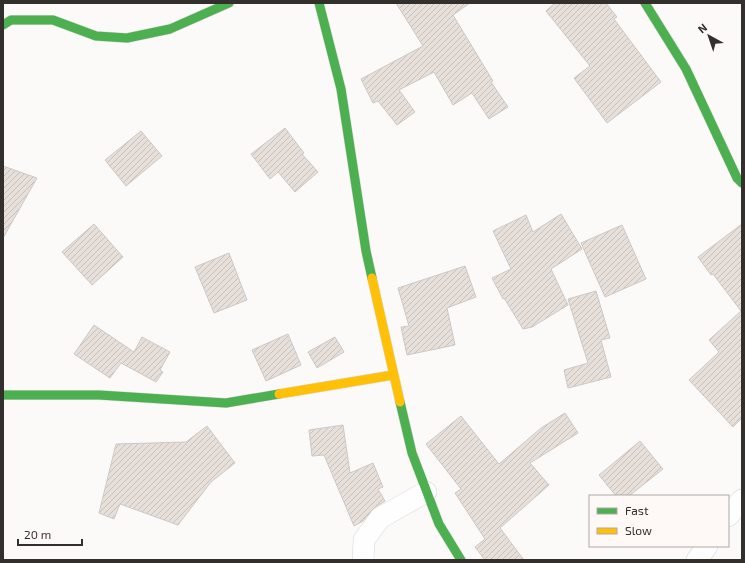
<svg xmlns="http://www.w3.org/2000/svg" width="745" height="563" font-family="'Exo 2',sans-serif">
<defs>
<pattern id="building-hatch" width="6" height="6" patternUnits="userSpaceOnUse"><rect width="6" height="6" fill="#e7e0da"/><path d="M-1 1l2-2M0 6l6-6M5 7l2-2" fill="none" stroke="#c7c0bb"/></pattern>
</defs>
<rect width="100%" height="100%" fill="#fcfaf8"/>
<g fill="url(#building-hatch)" stroke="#cbc8c6">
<path d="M396,3h74l-17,12 40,66 -2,1 17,25 -19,12 -17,-26 -19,12 -19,-33 -35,18 16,22 -18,13 -19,-24 -5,2 -12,-24 62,-33z"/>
<path d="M555,3h51l11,14 -3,2 47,63 -54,41 -33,-45 16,-12 -44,-55z"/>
<path d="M285,128l19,25 -2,1 16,18 -23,20 -17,-20 -8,7 -19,-25z"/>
<path d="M141,131l21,25 -36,30 -21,-26z"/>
<path d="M3,166l34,12 -34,60z"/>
<path d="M561,214l21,35 -31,20 17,36 -36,22 -9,2 -19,-31 -1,1 -11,-21 19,-9 -18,-38 33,-16 7,17z"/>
<path d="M94,224l29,33 -31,28 -30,-33z"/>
<path d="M742,224v194l-9,9 -44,-47 30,-28 -10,-12 32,-29 -28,-37 -2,1 -13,-18z"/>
<path d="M622,225l24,54 -41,18 -24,-54z"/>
<path d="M229,253l18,47 -33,13 -19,-46z"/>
<path d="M465,266l11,31 -29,11 8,37 -48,10 -6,-28 8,-1 -11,-38z"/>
<path d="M596,291l14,47 -9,2 10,37 -43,11 -4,-18 24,-7 -20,-64z"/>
<path d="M94,325l40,27 8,-15 28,15 -10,18 3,2 -7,10 -35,-19 -11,15 -36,-24z"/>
<path d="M288,334l13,31 -35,16 -14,-31z"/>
<path d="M335,337l9,15 -27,16 -9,-16z"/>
<path d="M565,413l13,20 -48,30 19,22 -49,43 24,32h-39l-10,-13 10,-8 -30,-46 6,-4 -35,-45 35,-28 38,48 42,-36z"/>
<path d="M343,425l7,48 23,-10 10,24 -5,2 7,12 -11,7 -11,13 -9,5 -30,-71 -12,1 -3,-26z"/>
<path d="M207,426l28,37 -24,19 -33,43 -58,-21 -6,15 -15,-6 17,-69 70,-2z"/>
<path d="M640,441l23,28 -34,27h-13l-17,-21z"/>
</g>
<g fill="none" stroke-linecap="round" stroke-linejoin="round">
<g stroke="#d9d6d4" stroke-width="22">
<g id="street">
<path d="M728,516l14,-16"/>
<path d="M363,560l1,-20 16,-22 46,-26"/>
<path d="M697,560l10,-14"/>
</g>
</g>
<g stroke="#d9d6d4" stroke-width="10">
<g id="fast">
<path d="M319,3l22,86 25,162 6,27"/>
<path d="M645,3l41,66 51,109 5,5"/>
<path d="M3,25l8,-5h42l43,16 31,2 43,-9 59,-26"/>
<path d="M3,395h96l127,8 53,-9"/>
<path d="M400,402l12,51 27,71 22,36"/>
</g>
</g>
<g stroke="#d9d6d4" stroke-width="10">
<g id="slow">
<path d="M372,278l28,124"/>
<path d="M279,394l114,-19"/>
</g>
</g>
<use href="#street" stroke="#fffefe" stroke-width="21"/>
<use href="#fast" stroke="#4caf50" stroke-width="9"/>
<use href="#slow" stroke="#ffc107" stroke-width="9"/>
</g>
<rect width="745" height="563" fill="none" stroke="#332f2c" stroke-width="8"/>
<rect x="589" y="495" width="140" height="52" fill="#fef9f6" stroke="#ada8a5"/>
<rect x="597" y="508" width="20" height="6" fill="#4caf50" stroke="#ada8a5"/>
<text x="625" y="515" font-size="12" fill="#332f2c">Fast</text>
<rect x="597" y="528" width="20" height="6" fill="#ffc107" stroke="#ada8a5"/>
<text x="625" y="535" font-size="12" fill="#332f2c">Slow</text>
<g transform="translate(709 36) rotate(320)" stroke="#fef9f6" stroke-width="3" paint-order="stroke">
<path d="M0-3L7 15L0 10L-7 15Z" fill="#332f2c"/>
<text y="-6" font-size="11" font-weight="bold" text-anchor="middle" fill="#332f2c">N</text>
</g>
<path d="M18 539v6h64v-6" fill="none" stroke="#332f2c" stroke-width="2"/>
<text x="24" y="539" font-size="12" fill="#332f2c" stroke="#fef9f6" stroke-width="3" paint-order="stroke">20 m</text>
</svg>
